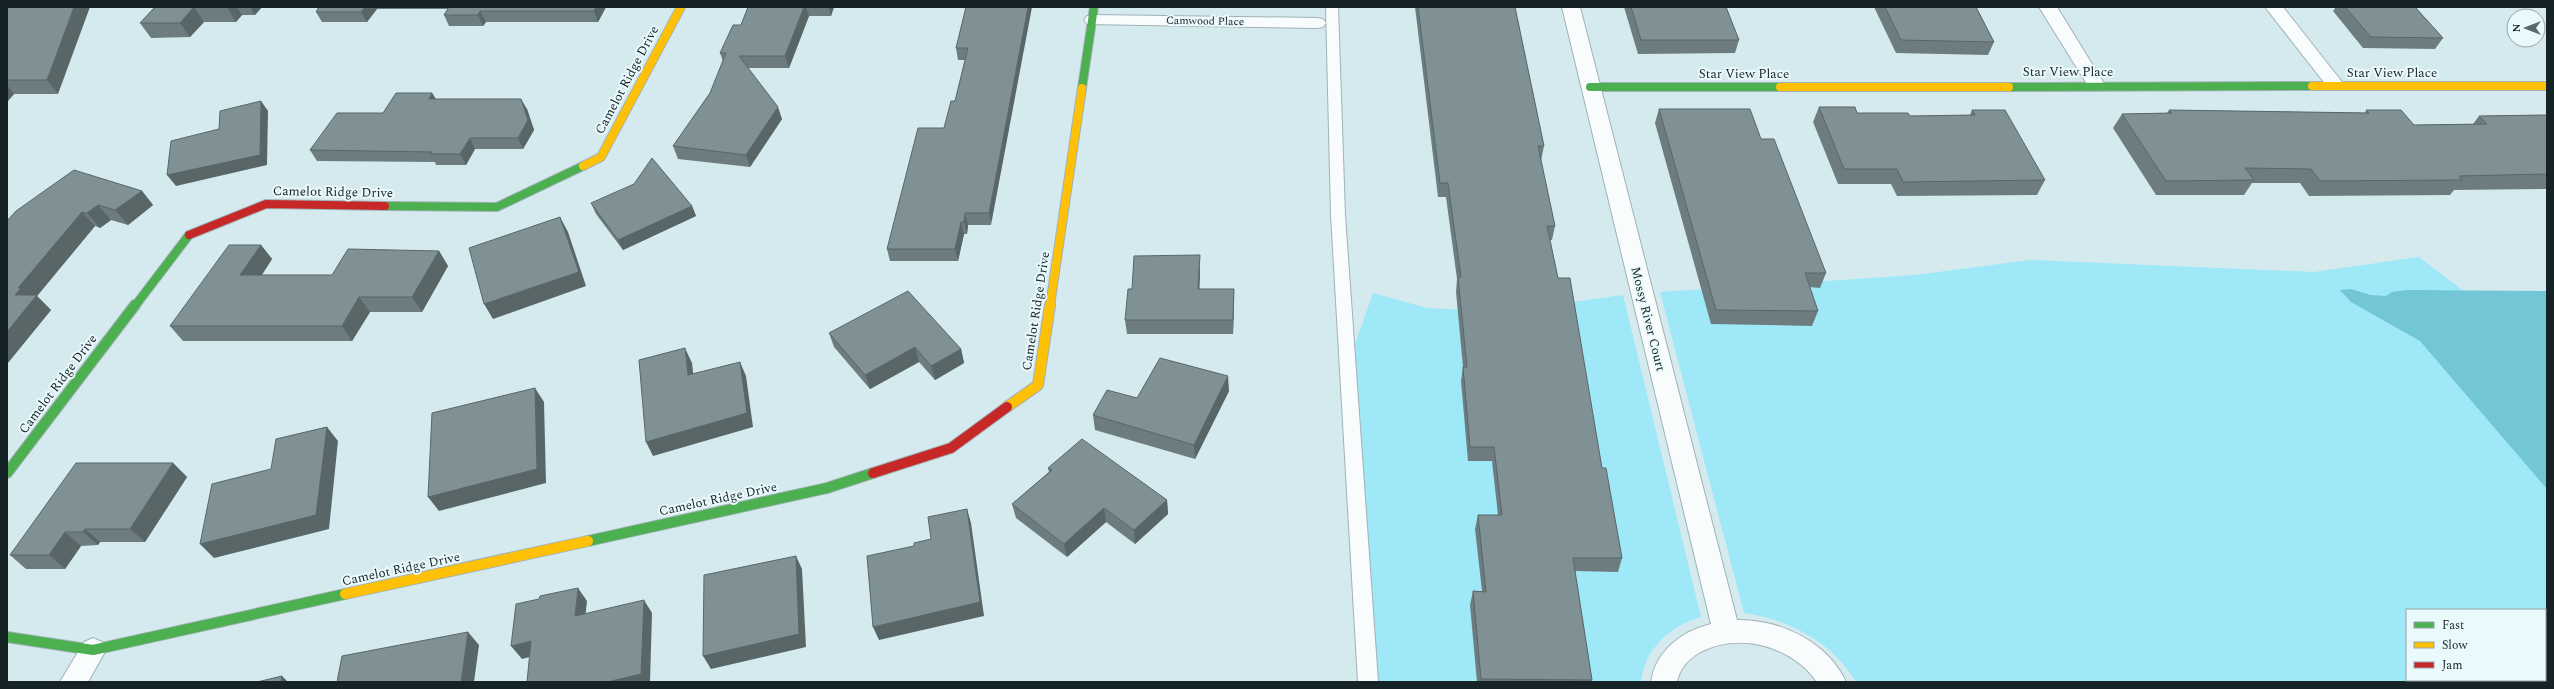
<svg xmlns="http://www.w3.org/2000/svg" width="2554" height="689" font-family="Spectral,serif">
<rect width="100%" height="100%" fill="#d4eaee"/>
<g fill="#9ee8f7" fill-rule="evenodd">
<path d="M2419,257l128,98v327h-691c-23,-39 -67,-63 -112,-69l-84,-321 255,-17 115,-15 284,12zM2407,610h138v70h-138z"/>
<path d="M1373,293l54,15 73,4 123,-17 78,322c-32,10 -56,31 -60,65h-267l-19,-338z"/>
</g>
<path fill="#73c6d6" d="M2351,289l20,6 15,1 6,-4 15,-2 140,1v198l-127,-148 -69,-39 -11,-12z"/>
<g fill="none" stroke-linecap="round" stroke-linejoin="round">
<g stroke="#a1b2b5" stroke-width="2">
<path id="lane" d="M1326,7h12l7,208 33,467h-20l-27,-467z"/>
</g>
<g stroke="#a1b2b5" stroke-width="2">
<g id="street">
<path d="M1562,7h18l157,613c42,-1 91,22 109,62h-29c-25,-36 -79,-51 -118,-29 -11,6 -20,17 -22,29h-26c5,-32 31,-51 60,-58z"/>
<path d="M2039,7h18l48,78 -3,4h-12z"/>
<path d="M2265,7h18l59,75 3,4 -3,4h-12z"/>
<path d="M1093,15l224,3 6,1 3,4 -3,4 -6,1 -230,-4 -3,-4 3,-4z"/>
<path d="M93,638l9,4 4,8 -18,32h-28l24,-40z"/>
</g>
</g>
<g stroke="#a1b2b5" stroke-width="10">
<g id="fast-far1">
<path d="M1590,87h190"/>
<path d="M2009,87l303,-1"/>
<path d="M1082,88l12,-81"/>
<path d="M385,206l112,1 86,-41"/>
<path d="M135,306l54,-71"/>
</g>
</g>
<g stroke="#a1b2b5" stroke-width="12">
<g id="fast">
<path d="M7,473l128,-168"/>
<path d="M588,541l239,-53 46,-15"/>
<path d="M7,637l86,13 252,-56"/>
</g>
</g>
<g stroke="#a1b2b5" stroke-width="10">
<g id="slow-far1">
<path d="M2312,86h235"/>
<path d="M1780,87h229"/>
<path d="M583,166l18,-9 80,-150"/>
<path d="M1050,306l32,-218"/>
</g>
</g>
<g stroke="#a1b2b5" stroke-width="12">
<g id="slow">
<path d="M1007,407l31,-22 12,-80"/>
<path d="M345,594l243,-53"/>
</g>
</g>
<g stroke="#a1b2b5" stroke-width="10">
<path id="jam-far1" d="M189,235l77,-31 119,2"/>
</g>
<g stroke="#a1b2b5" stroke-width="12">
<path id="jam" d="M873,473l78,-25 56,-41"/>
</g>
<use href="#lane" fill="#f9fcfc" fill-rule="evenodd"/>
<use href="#street" fill="#f9fcfc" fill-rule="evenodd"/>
<use href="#fast-far1" stroke="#4caf50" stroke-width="8"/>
<use href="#fast" stroke="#4caf50" stroke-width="10"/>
<use href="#slow-far1" stroke="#ffc107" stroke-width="8"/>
<use href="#slow" stroke="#ffc107" stroke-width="10"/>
<use href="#jam-far1" stroke="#c62828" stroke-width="8"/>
<use href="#jam" stroke="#c62828" stroke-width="10"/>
</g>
<g fill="#6d7d7f">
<path d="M7,7l51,87h-44l-7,8z"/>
<path d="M155,7h107l-7,8h-13l-6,7h-32l-14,15 -39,1 -11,-15z"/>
<path d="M306,7h300l-8,15h-112l-3,4h-34l-5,-11 4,-6h-71l-10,13h-45l-6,-10 3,-5 -12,1z"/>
<path d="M748,7h86l-3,9h-22l-20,52h-41l34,51 -32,48 -72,-8 -5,-13 37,-53 13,-32 -3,-8 21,-28z"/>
<path d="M966,7l25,218h-23l-1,9h-3l-6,27h-68l-3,-12 57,-121 11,-27 10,-41h-7l-2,-12z"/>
<path d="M1415,7h100l29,139 -3,15 14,65 -3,14h-2l8,38 44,190 20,90 -4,14 -43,-1 17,109 -1,2h-114l-7,-77 3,-14h9l-7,-62 3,-14h20l-6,-54h-24l-7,-80 2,-14 -7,-75 1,-13 -11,-82h-8z"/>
<path d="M1624,7h102l13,33 -4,13 -97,1z"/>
<path d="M1874,7h102l18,35 -6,13 -92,-2z"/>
<path d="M2336,7h79l28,31 -8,11 -72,-1 -30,-37z"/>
<path d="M432,93l4,6 91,10 7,21 -11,19h-48l-9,16h-30l-1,-3 -118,-1 -7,-11 73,-37z"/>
<path d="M1819,107l38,6 53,3 60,-1 2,-5 73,70 -8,15 -140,1 -6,-12h-53l-25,-62z"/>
<path d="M1659,109l102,30 65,134 -6,15 -10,-1 8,24 -6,15 -101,-2 -56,-201z"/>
<path d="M2169,110l196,3 1,-3 48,15 59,-1 6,-8 68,-1v74l-93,1 -4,5 -141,1 -9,-13h-48l-8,12h-88l-43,-67 9,-14 45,-1z"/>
<path d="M142,191l11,14 -25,20 -17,-5 -11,8 -5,-2 -58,70 14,14 -44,54v-143z"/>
<path d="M591,203l101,3 4,10 -73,34 -27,-36z"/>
<path d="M261,245l11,14 -10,16h70l107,-24 9,15 -26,46h-52l-18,29h-169l-13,-15z"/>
<path d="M1200,270l-1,19h35v14l-1,31h-106l-2,-14 7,-31z"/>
<path d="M829,333l132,16 3,14 -29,17 -16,-18 -49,27 -36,-42z"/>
<path d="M1229,391l-34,68 -100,-29 -2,-15 44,-17z"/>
<path d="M173,463l14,14 -42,65h-45l-2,3 -17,1 -16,23h-39l-16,-14z"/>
<path d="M1048,468l119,32 1,14 -33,30 -29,-22 -39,35 -51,-39 -4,-14 37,-32z"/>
</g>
<g fill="#596668">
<path d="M74,7h16l-32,87 -11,-14z"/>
<path d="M194,7l10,15 -14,15 -10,-14z"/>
<path d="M227,7h10l5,8 -6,7z"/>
<path d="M250,7h12l-7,8z"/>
<path d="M365,7h11l1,2 -10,13 -6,-10z"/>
<path d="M596,7h10l-8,15 -4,-11z"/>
<path d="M804,7h2l3,9 -20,52 -4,-12z"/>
<path d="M829,7h5l-3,9z"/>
<path d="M1028,7h4l-41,218 -2,-12z"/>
<path d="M480,11l6,11 -3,4 -5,-11z"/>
<path d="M7,85l7,9 -7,8z"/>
<path d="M432,93l6,10 -9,-4z"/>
<path d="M521,99l6,10 7,21 -11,19 -5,-11z"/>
<path d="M261,101l7,10 -1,54 -91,21 -9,-11z"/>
<path d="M778,107l4,12 -32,48 -4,-12z"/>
<path d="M470,138l5,11 -9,16 -6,-11z"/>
<path d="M142,191l11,14 -25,20 -13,-15z"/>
<path d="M98,205l13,15 -11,8 -13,-15z"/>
<path d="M692,206l4,10 -73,34 -5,-10z"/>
<path d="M82,212l13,14 -58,70 14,14 -44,54v-32l8,-37 3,-7z"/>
<path d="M965,213l3,12 -1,9 -3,-12z"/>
<path d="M560,217l8,15 18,54 -93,33 -9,-15z"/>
<path d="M961,222l3,12 -6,27 -3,-12z"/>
<path d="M261,245l11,14 -20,30 -12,-14z"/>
<path d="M439,251l9,15 -26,46 -10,-15z"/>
<path d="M1200,255v15l-1,33 -1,-14z"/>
<path d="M1234,289v14l-1,31v-14z"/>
<path d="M359,297l11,15 -18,29 -10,-15z"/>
<path d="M915,347l4,15 -49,27 -5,-14z"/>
<path d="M685,348l7,15 3,27 -7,-15z"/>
<path d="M961,349l3,14 -29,17 -4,-14z"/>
<path d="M740,362l6,14 7,51 -100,29 -7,-14z"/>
<path d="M1228,376l1,15 -34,68 -1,-14z"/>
<path d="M535,388l9,14 2,81 -107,28 -11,-14z"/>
<path d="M327,427l11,14 -9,88 -115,29 -14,-14z"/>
<path d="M173,463l14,14 -42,65 -15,-13z"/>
<path d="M1167,500l1,14 -33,30 -1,-14z"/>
<path d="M1104,508l2,14 -39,35 -3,-13z"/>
<path d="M967,509l4,14 13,93 -105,24 -6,-13z"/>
<path d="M85,529l15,13 -2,3 -15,-13z"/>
<path d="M65,532l16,14 -16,23 -16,-14z"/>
<path d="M796,556l6,13 4,78 -95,22 -8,-13z"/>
<path d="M578,588l9,13 -3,28 -9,-13z"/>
<path d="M644,600l8,13 -2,69h-43z"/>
<path d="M468,632l11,13 -5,37h-13z"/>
<path d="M531,641l10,13 -19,5 -11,-13z"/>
<path d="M282,676l6,6h-7z"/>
</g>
<g fill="#7f9194" stroke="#596668">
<path d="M7,7h67l-27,73h-40z"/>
<path d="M155,7h72h-33l-14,16h-40z"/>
<path d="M319,7h46l-4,5h-45z"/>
<path d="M449,7h147l-2,4h-114l-2,4h-34z"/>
<path d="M748,7h56l-19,49h-46l39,51 -32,48 -73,-9 37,-53 16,-40h-6l13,-28h8z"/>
<path d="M966,7h62l-39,206h-24l-1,9h-3l-6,27h-68l31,-121h26l7,-27h4l13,-53h-12z"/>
<path d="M1418,7h97l29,139h-6l17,80h-8l11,52h12l32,190h4l16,90h-49l19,122 -111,-1 -8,-88 13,1 -8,-77h24l-8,-68h-24l-7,-80h4l-9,-90h3l-13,-94h-8z"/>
<path d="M1631,7h95l13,33h-98z"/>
<path d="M1885,7h91l18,35 -93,-2z"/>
<path d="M2345,7h70l28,31 -72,-1z"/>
<path d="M396,93h36l-3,6h92l7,21 -10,18h-48l-10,16h-30l2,-2 -122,-2 27,-37h46z"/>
<path d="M261,101l-1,54 -93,20 4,-34 48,-12 1,-18z"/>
<path d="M1819,107h36l2,6h51l2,3 65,-1 -3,-5h33l40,70 -142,2 -6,-13h-53z"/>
<path d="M1659,109h91l11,30h13l52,134h-21l13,38 -102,-1z"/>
<path d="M2169,110l200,3 -3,-3h35l13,15 73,-1 -8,-8 68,-1v59l-88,2 3,4 -142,1 -9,-12 -66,-1 9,12 -88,1 -44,-67 50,-1z"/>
<path d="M652,158l40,48 -74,34 -27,-37 43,-19z"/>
<path d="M74,170l68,21 -27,19 -17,-5 -11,8 -5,-1 -64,76h3l-6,7h22l-30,37v-111l9,-10z"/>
<path d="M560,217l19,55 -95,32 -15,-56z"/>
<path d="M229,245h32l-21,30h92l16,-26 91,2 -27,46h-53l-17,29h-172z"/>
<path d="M1200,255l-2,34h36l-1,31h-108l3,-31h4l2,-33z"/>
<path d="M908,291l53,58 -30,17 -16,-19 -50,28 -36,-42z"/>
<path d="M685,348l3,27 52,-13 7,51 -101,29 -7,-82z"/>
<path d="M1160,358l68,18 -34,69 -101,-30 14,-25 30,8z"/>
<path d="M535,388l2,81 -109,28 4,-84z"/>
<path d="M327,427l-11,88 -116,29 12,-60 59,-15 5,-30z"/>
<path d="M1082,439l85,61 -33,30 -30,-22 -40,36 -52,-40 40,-34 -4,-2z"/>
<path d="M76,463h97l-43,66h-45l-2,3h-18l-16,23h-39z"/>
<path d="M967,509l13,93 -107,25 -6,-71 47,-10v-3l17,-4 -3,-22z"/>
<path d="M796,556l3,78 -96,22 1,-81z"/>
<path d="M578,588l-3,28 69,-16 -3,74 -34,8h-80l4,-41 -20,5 5,-42 23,-5 1,-3z"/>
<path d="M468,632l-7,50h-124l5,-26z"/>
<path d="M282,676l-1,6h-24z"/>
</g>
<g text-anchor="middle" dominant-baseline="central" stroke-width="4" stroke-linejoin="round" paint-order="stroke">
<g font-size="11" fill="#152326" stroke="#eaf9fc">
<text transform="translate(1205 21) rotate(1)">Camwood Place</text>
</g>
<g font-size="13" fill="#152326" stroke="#eaf9fc">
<text x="2068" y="72">Star View Place</text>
<text x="2392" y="73">Star View Place</text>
<text x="1744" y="74">Star View Place</text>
<text transform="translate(627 80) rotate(-62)">Camelot Ridge Drive</text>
<text transform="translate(333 192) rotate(1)">Camelot Ridge Drive</text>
<text transform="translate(1036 311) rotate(-81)">Camelot Ridge Drive</text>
<text transform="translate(1648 319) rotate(76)">Mossy River Court</text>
<text transform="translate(58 384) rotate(-53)">Camelot Ridge Drive</text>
<text transform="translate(718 499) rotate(-12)">Camelot Ridge Drive</text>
<text transform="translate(401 569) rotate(-12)">Camelot Ridge Drive</text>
</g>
</g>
<rect width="2554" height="689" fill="none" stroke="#152326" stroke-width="16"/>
<rect x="2406" y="609" width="140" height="72" fill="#eaf9fc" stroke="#95a3a6"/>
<rect x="2414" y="622" width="20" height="6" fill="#4caf50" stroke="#95a3a6"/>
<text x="2442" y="629" font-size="12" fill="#152326">Fast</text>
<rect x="2414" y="642" width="20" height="6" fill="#ffc107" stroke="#95a3a6"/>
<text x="2442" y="649" font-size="12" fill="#152326">Slow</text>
<rect x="2414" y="662" width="20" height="6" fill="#c62828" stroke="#95a3a6"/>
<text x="2442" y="669" font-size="12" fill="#152326">Jam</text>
<g transform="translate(2526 28) rotate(270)"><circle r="19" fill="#eaf9fc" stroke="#95a3a6"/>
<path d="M0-3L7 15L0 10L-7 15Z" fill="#58696c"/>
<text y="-6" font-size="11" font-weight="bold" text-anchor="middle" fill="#152326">N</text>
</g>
</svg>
